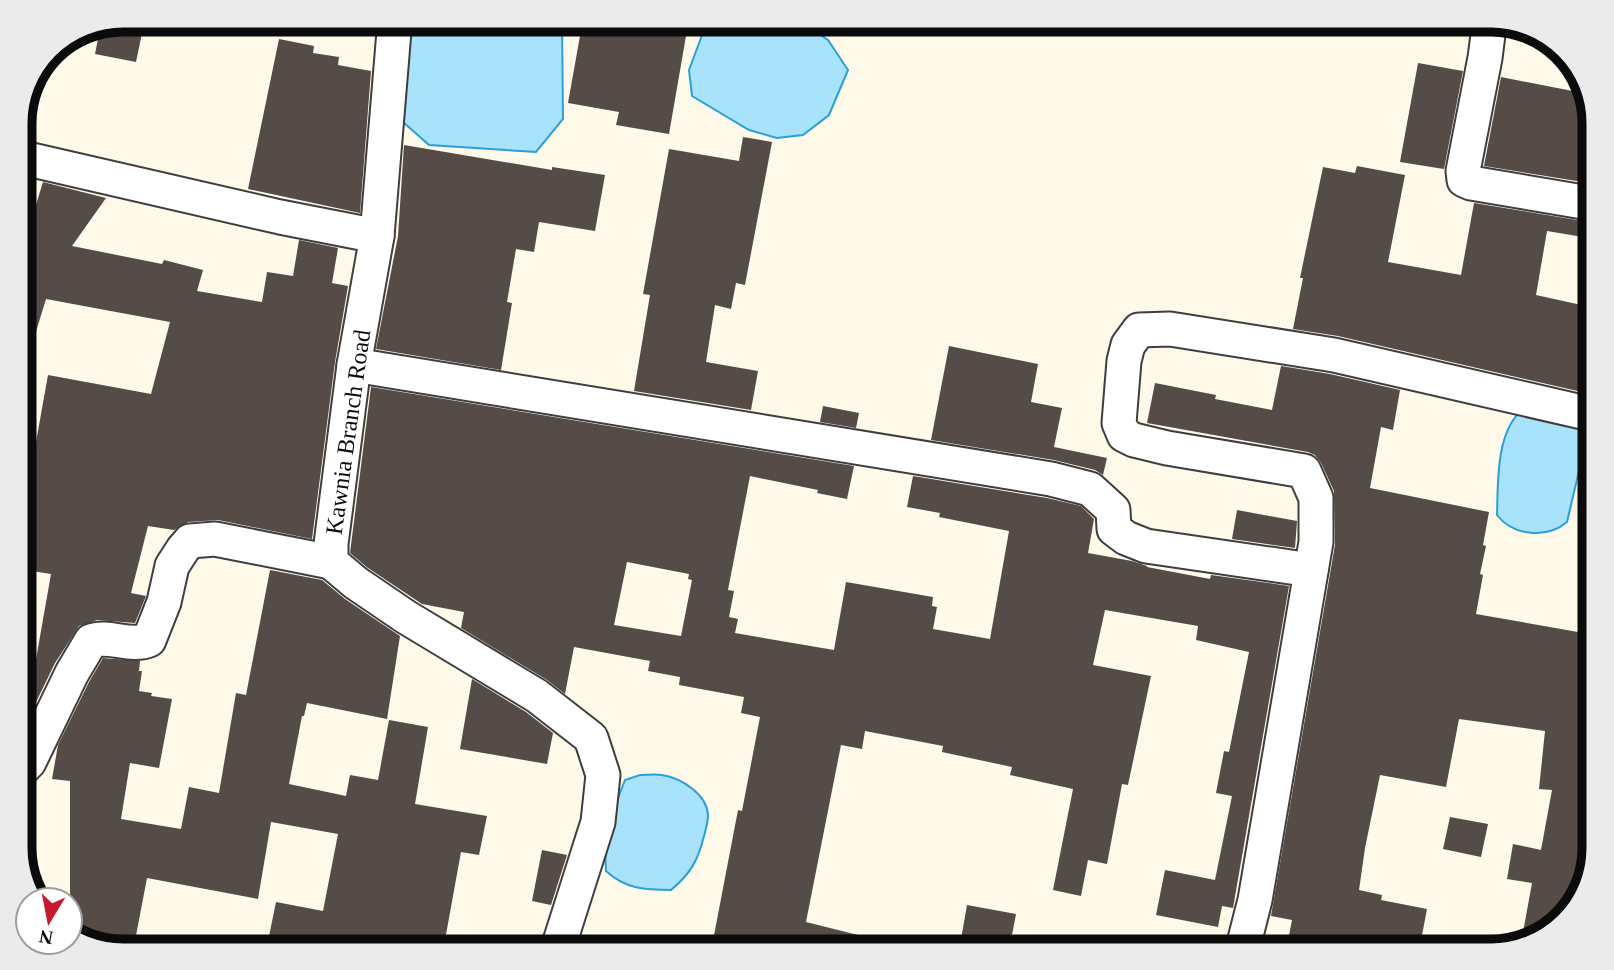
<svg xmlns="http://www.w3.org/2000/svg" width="1614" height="970" font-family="Georgia,serif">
<rect width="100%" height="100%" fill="#fff9e9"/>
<g fill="#a9e2fb" stroke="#2b9fd7" stroke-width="2">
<path d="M399,19h163l1,100 -27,33 -107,-7 -35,-31z"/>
<path d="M708,19h88l32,21 20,30 -19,45 -26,20 -26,3 -28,-8 -57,-34 -3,-26z"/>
<path d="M1521,411l64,13 1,17 -19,81c-20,17 -54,14 -70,-7 1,-32 -1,-82 24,-104z"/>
<path d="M640,775c7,0 15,-1 22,0 19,3 45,19 46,40 0,7 -2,14 -4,21 -6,25 -14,38 -33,54 -25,0 -46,-1 -65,-19 -3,-32 7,-61 19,-91z"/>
</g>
<g fill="#554b47" fill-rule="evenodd">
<path d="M122,19h23l-9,43 -41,-8 5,-25z"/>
<path d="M583,19h46l-1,6 58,11 -17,98 -53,-9 3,-13 -51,-9z"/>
<path d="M279,39l35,7 -1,7 26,4 -1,8 33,6 -11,142 -112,-24z"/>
<path d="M1418,63l45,8 -19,98 -44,-7z"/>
<path d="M1501,77l87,17 7,22v68l-111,-18z"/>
<path d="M743,137l29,5 -27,143 -9,-2 -5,26 -16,-4 -9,57 52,9 -7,39 -117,-19 16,-96 -7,-1 26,-145 70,12z"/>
<path d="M404,145l148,25v-3l53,8 -10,56 -56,-9 -5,30 -18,-3 -9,53 5,1 -11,67 -125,-21 22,-113z"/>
<path d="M1357,166l48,9 -17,87 73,13 13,-72 121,20v16l-48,-8 -11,64 59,13v87l-257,-59 -45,-7 10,-51h-3l23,-111 32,6z"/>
<path d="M43,182l63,16 -34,48 90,18 2,-4 39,10 -6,21 65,11 5,-30 26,4 6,-36 39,8 -6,35 16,3 -13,76 -23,177 -94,-19 -30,2 -14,8 -26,-4 -17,67 15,3 -11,27 -38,-3 -18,6 -24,37 -31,64 -5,-1v-29l10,2 22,-125 -32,-5v-32l29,-162 103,19 19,-72 -124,-23 -19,62 -8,-1v-100z"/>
<path d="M949,346l89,18 -7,38 31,6 -8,39 53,11 -4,17 -8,-5 -41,-10 -123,-20z"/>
<path d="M1281,366l49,8 70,16 -7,40 -12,-3 -11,61 119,24 -6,33 3,1 -6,28 3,1 -7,39 119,21v213l-14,52 -37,37 -23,6 11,-60 -25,-4 6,-35 28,6 11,-60 -13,-1 6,-58 -86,-12 -13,68 -66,-12 -15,73 -6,42 23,5 -1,5 46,9 -8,42h-32l-69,-15 -3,15h-29l6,-31 -21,-4 64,-371 -1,-54 -13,-28 -6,-8 -7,-3 -161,-29 8,-40 61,12 -1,4 57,11z"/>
<path d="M371,387l483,79 -7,33 -30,-6 1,-3 -68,-14 -22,114 6,1 -5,26 9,2 -3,14 99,17 12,-68 87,15 -1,9 5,1 -4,22 57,10 19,-108 -70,-14 1,-4 -33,-6 6,-31 134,22 34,8 13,13 -6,34 44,8 15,5v1l63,12 1,-4 78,11 -56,322 -11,-2 -4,21 -62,-12 9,-45 50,10 17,-84 -16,-3 8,-42 5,1 20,-100 -53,-12 2,-14 -93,-16 -12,55 58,11 -23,109 -6,-1 -15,80 -19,-4 -7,36 -28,-6 20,-101 -63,-14 2,-8 -70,-15 1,-6 -78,-15 -3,18 -21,-4 -35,177 72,18 -2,11h-165l27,-141 4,1 18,-94 -19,-4 3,-16 -65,-12 1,-8 -32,-6 2,-10 -76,-14 -9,47 -18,-14 -86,-52 3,-16 -42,-8 -54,-36 -18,-15zM627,562l62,12 -1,5 4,1 -11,56 -67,-11z"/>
<path d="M823,406l36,7 -3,15 -36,-6z"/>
<path d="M1237,510l60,11 -2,27 -63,-9z"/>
<path d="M270,570l52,10 23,19 55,37 -13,83 -80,-16 -3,13h-2l-13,68 57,12 4,-21 28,5 11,-60 39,7 -13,77 72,12 -8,39 -18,-3 -18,99h-177l10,-49 47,9 15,-77 -67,-12 -13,77 -111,-21 -13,68 -28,-6 -1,6 -35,-10v-155l-18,-2 6,-34 31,-63 14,-24 37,3 -1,10h3l-3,20 13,2 -1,3 21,3 -13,69 -29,-5 -9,56 60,10 8,-42 30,6 17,-100 10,2z"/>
<path d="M472,679l54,33 27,21 -6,31 -87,-15z"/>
<path d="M1450,817l38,7 -7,33 -38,-8z"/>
<path d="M542,850l25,5 -16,50 -19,-4z"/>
<path d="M967,905l49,9 -7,37h-50z"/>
</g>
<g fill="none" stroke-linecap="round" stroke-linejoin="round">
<g stroke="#3e3e3e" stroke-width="37">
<g id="street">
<path d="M395,19l-18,217 -23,129 -23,179v18l25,21 50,34 131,79 54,42 12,37 -5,47 -41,129"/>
<path d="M1490,19l-5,39 -22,113 1,9 7,3 124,21"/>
<path d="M19,157l261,60 97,19"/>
<path d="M354,365l697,114 39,10 23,21 1,19 12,9 20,8 165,24"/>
<path d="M19,772l10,-10 43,-89 19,-32c18,-7 39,7 58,-1l15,-38 8,-36 11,-17 7,-8 25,-2 116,23"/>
<path d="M1242,951l13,-51 61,-358v-44l-12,-27 -137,-23 -33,-8 -10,-5 -5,-12 5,-62 4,-16 11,-15 31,-1 164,26 261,60"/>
</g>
</g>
<use href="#street" stroke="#fff" stroke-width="33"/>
</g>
<g text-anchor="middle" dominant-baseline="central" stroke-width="7" stroke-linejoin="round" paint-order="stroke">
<g font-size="24" fill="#0b0b0b" stroke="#fff">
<text transform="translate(348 432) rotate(-82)">Kawnia Branch Road</text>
</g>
</g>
<path d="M0 0H1614V970H0ZM123 32H1491A91 91 0 0 1 1582 123V848A91 91 0 0 1 1491 939H123A91 91 0 0 1 32 848V123A91 91 0 0 1 123 32Z" fill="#ebebeb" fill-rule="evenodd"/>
<path fill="none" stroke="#0b0b0b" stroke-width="9" d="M123 32H1491A91 91 0 0 1 1582 123V848A91 91 0 0 1 1491 939H123A91 91 0 0 1 32 848V123A91 91 0 0 1 123 32Z"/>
<g transform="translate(49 921) rotate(190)"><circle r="33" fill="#ffffff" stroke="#9d9d9d" stroke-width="2"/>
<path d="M0-5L12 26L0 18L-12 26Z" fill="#c5192e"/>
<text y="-10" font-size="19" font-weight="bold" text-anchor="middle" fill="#0b0b0b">N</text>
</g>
</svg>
